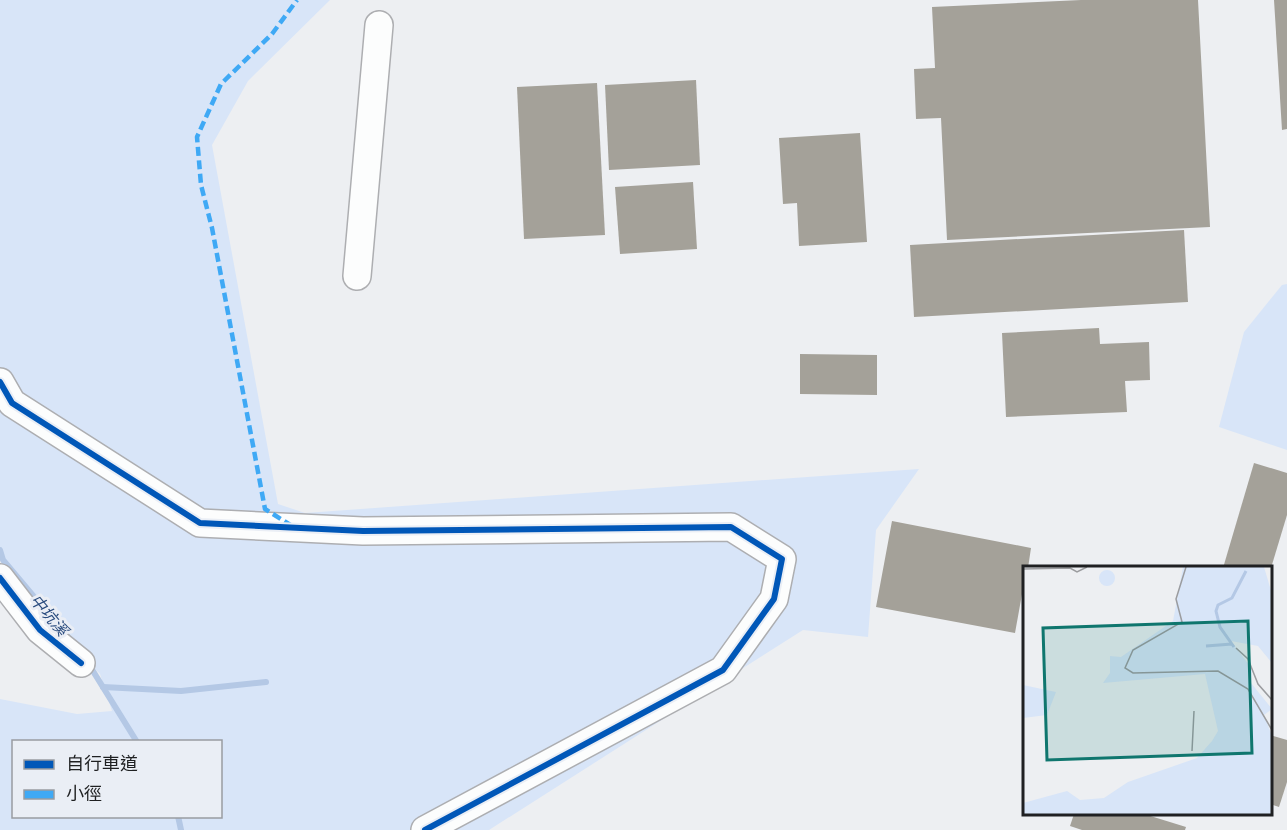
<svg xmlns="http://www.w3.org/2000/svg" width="1287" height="830" font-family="Rubik,'Noto Sans TC',sans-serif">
<rect width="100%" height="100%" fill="#edeff2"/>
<g fill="#d8e5f8" fill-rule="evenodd">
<path d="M0,0h330l-82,81 -36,64 66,359 27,9 614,-44 -43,61 -8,107 -65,-7 -314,200h-489v-131l77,15 35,-3 -12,-37 -79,-81 -21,-41zM14,742h206v74h-206z"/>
<path d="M1287,284v166l-68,-23 25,-95 38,-47z"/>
</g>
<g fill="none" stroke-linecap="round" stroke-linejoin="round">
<g stroke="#b4c8e5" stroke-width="6">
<path d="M0,550l3,10 64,76"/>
<path d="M88,663l49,79"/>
<path d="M103,687l78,4 85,-9"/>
<path d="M178,816l3,14"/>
</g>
</g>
<g fill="#a4a199">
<path d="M1081,0h117l12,227 -263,13 -6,-122 -25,1 -2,-50 21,-1 -3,-61z"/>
<path d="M1274,0h13v129l-5,1z"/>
<path d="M696,80l4,85 -91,5 -4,-85z"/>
<path d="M597,83l8,152 -81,4 -7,-152z"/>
<path d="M860,133l7,109 -68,4 -2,-43 -14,1 -4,-66z"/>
<path d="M693,182l4,67 -77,5 -5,-67z"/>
<path d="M1184,230l4,72 -274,15 -4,-72z"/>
<path d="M1099,328l1,16 49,-2 1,38 -25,1 2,31 -121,5 -4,-84z"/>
<path d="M800,354l77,1v40l-77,-1z"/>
<path d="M1254,463l33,10v42l-16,53h-48z"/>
<path d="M892,521l139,27 -3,20h-4v15l-9,50 -139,-26z"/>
<path d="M1270,735l17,5v42l-8,25 -9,-3z"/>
<path d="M1074,814h70l42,13 -1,3h-103l-12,-4z"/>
</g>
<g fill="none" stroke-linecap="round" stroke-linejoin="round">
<g stroke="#adaeb1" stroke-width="30">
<g id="minor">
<path d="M357,276l22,-251"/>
<path d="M0,382l12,21 188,120 163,8 368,-4 51,32 -8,40 -51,71 -298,160"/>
<path d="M0,578l40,52 41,33"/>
</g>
</g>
<use href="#minor" stroke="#fcfdfd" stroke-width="27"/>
<path stroke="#3fa9f5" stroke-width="4.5" stroke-dasharray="9 4.5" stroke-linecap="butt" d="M292,526l-27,-17 -53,-281 -11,-43 -4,-48 24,-53 51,-50 25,-34"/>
<g stroke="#eaeef5" stroke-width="10">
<g id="cycleway">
<path d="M0,382l12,21 188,120 163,8 368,-4 51,32 -8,40 -51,71 -298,160"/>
<path d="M0,578l40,52 41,33"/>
</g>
</g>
<use href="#cycleway" stroke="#0057b8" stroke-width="6"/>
</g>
<g text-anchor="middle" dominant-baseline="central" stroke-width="6" stroke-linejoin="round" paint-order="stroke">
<g font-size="16" font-style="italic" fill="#294b7e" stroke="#eaeef5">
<text transform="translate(49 615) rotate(50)">中坑溪</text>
</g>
</g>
<g transform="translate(1023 566)">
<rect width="249" height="249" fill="#edeff2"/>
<path d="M160,1h81l8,27v69l-14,-17 -27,-5 21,28 -1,14 21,26 -8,6 8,21v78h-249v-11l44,-12 13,9 24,-2 24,-16 69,-24 15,-17 6,-10 -13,-57 -102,9 7,-10v-17l11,1 52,-36zM76 12a8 8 0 1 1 16 0a8 8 0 1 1-16 0ZM0,119l33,7 -9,23 -24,3z" fill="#d8e5f8"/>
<path fill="none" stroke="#b4c8e5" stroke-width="3" d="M183,80l26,-2M211,81l-14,-20 -4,-16 2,-6 14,-7 14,-27"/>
<path fill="none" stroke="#9b9c9f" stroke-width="1.5" d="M163,1l-10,32 6,23 -49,28 -8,18 8,5 85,-2 30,18 24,41M0,3l47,-1 7,4 10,-5M213,82l12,11 10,25 14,16M169,185l2,-40"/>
<path fill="#0f766e" fill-opacity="0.15" stroke="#0f766e" stroke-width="3" d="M225,55l4,132 -205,7 -4,-132z"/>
<rect width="249" height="249" fill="none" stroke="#1f2022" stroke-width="3"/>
</g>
<rect x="12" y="740" width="210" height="78" fill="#eaeef5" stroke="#999ca1" stroke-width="1.5"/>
<rect x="24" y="760" width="30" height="9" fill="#0057b8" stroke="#999ca1" stroke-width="1.5"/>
<text x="66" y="770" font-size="18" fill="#1f2022">自行車道</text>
<rect x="24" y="790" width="30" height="9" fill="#3fa9f5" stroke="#999ca1" stroke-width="1.5"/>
<text x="66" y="800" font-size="18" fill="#1f2022">小徑</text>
</svg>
